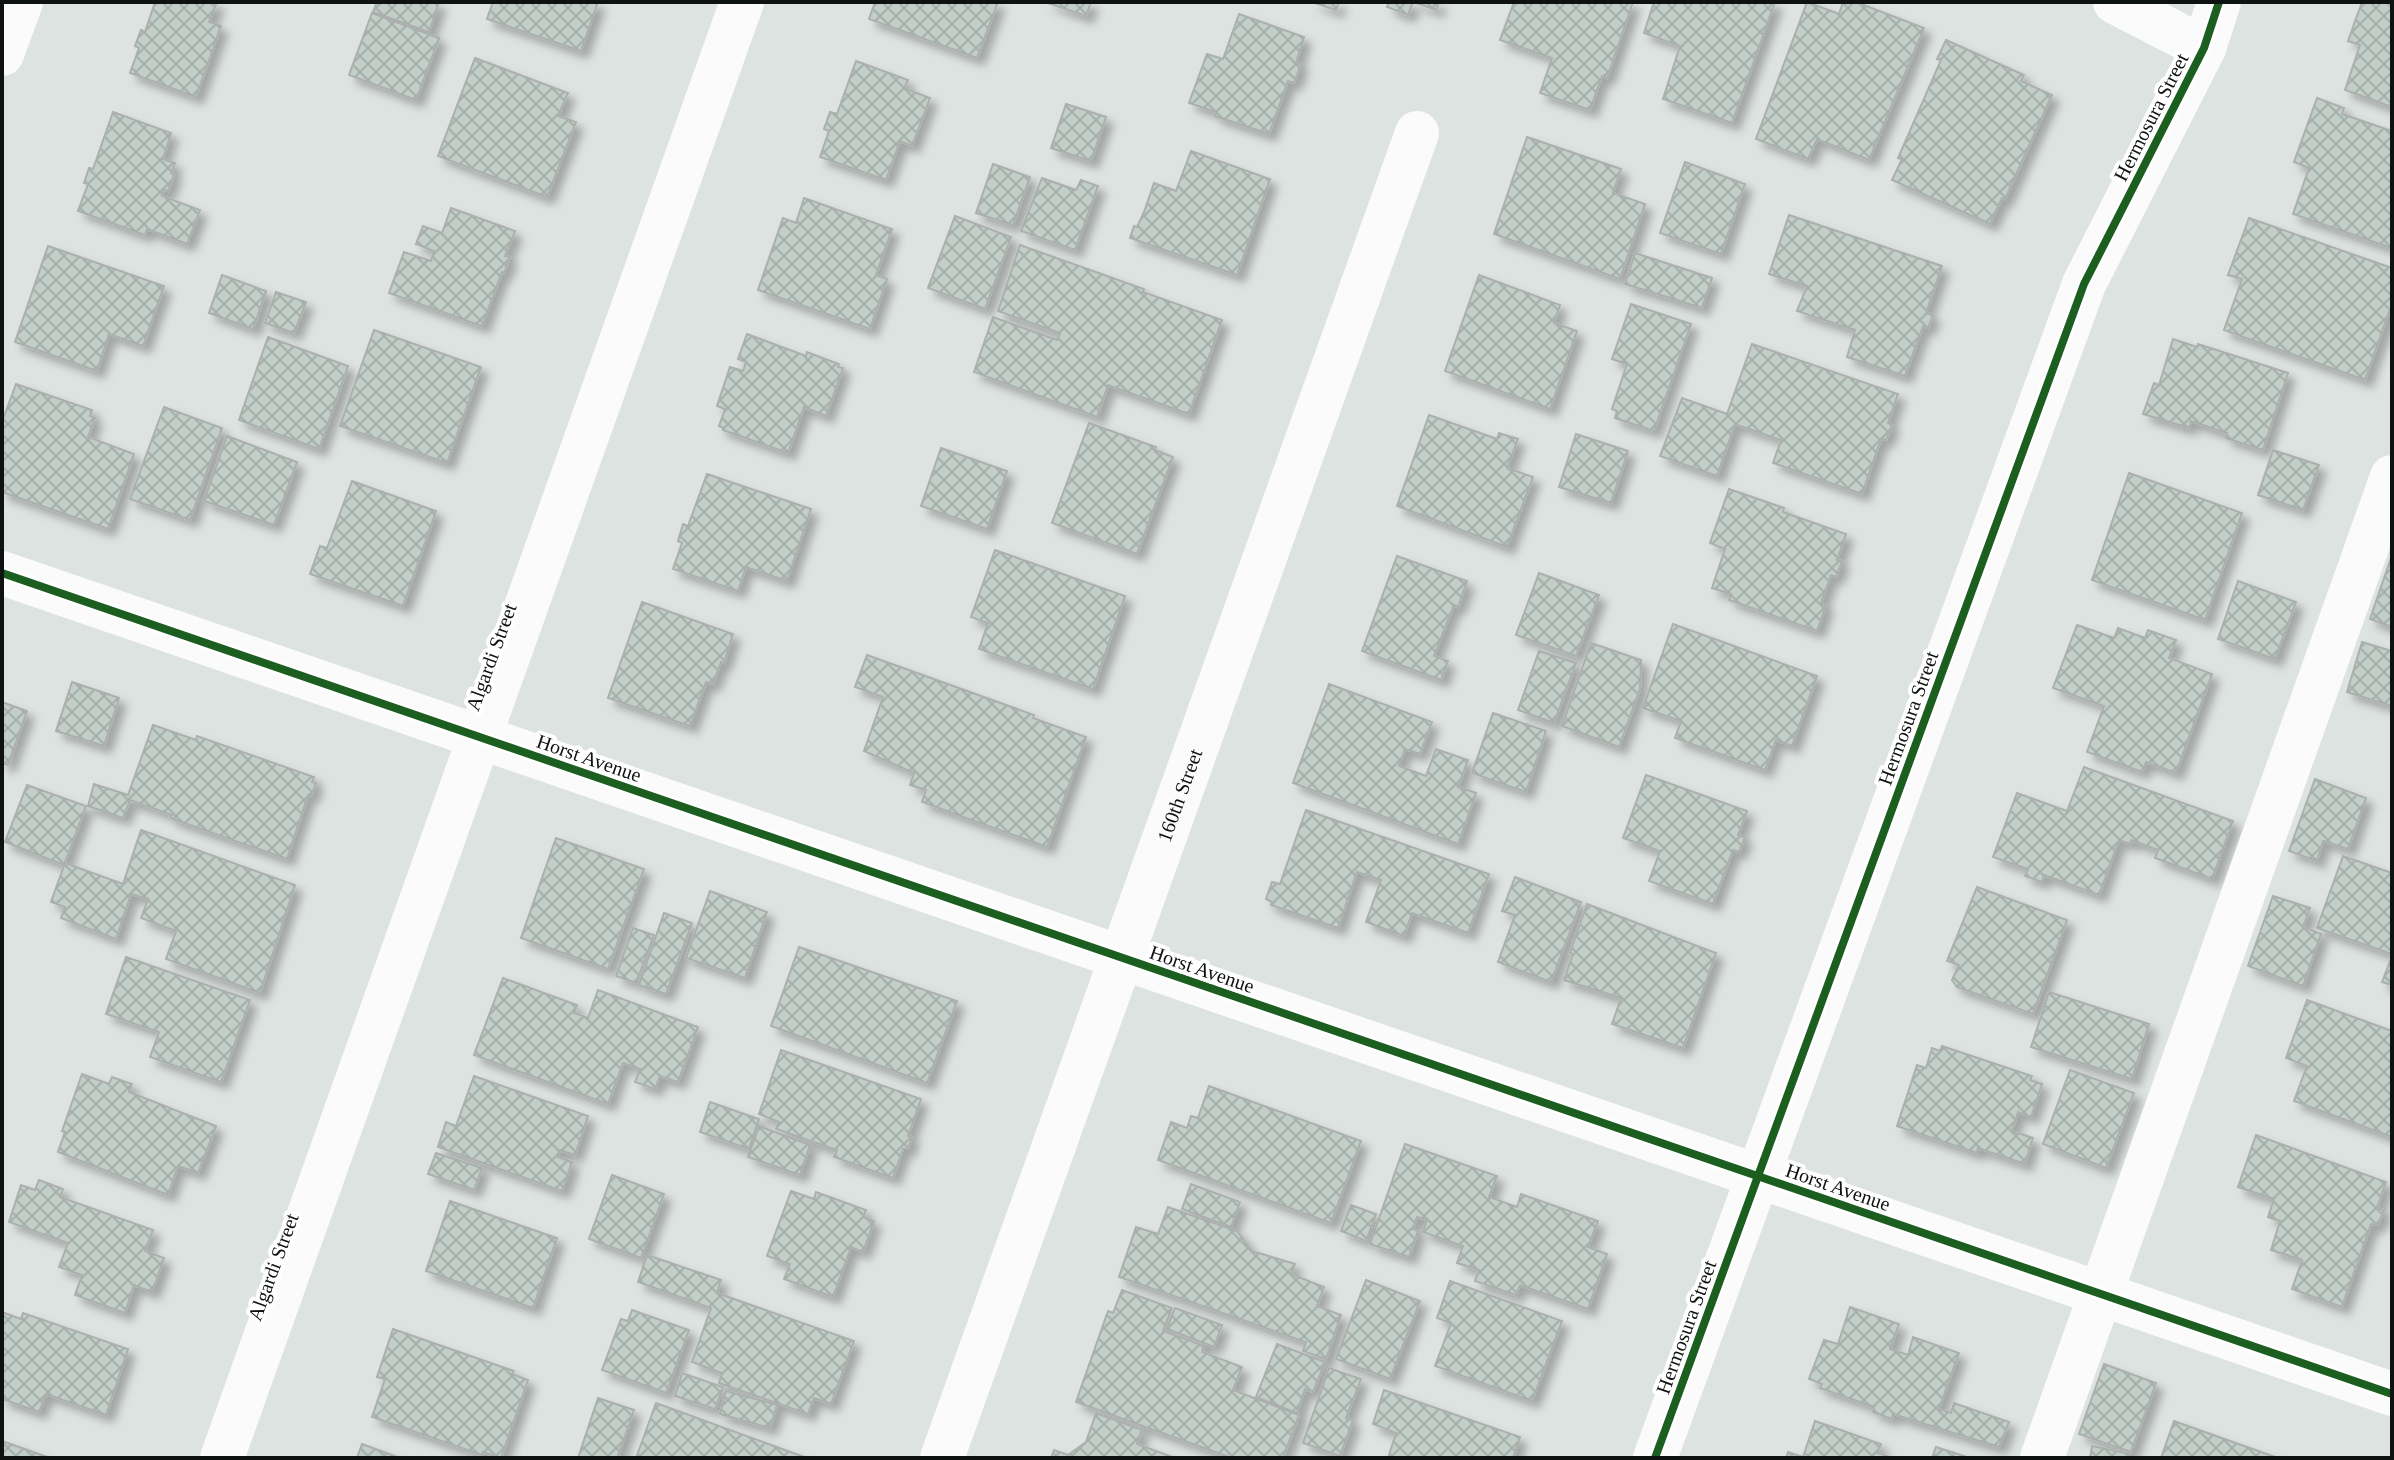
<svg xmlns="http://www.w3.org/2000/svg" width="2394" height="1460" font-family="'Times New Roman',serif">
<defs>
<pattern id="building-cross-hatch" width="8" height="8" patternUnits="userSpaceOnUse" patternTransform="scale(2)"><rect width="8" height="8" fill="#c2cec8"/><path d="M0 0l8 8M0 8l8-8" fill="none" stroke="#a6b0ab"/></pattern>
<filter id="shadow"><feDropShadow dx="7" dy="7" stdDeviation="4" flood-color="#0004"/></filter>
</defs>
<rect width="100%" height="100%" fill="#dde3e0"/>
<g fill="url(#building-cross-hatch)" stroke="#abafad" stroke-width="2" filter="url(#shadow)">
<path d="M155,2h62l-8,20 12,4 -25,71 -66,-24 9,-25 -4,-2 6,-16 4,2z"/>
<path d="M377,2h62l-10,30 -56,-20z"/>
<path d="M493,2h105l-17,49 -94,-32z"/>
<path d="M875,2h123l-21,56 -108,-39z"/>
<path d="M1045,2h46l-5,14z"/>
<path d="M1312,2h27l-3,8z"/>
<path d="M1389,2h24l-5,13 -21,-8z"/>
<path d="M1414,2h25l-3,8z"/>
<path d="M1514,2h119l-26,76 -5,-2 -12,34 -50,-17 12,-35 -52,-18z"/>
<path d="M1654,2h121l-43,121 -69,-24 17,-53 -36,-13z"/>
<path d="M1807,2l32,12 4,-12h13l68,26 -55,132 -52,-21 -9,20 -52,-20z"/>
<path d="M2362,2h30v105l-47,-17 15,-45 -12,-4z"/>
<path d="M372,13l67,25 -23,62 -67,-25z"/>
<path d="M1239,14l65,23 -8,26 5,1 -7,19 -6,-2 -19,53 -54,-18 1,-4 -27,-9 18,-49 16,5z"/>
<path d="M1946,40l78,35 -3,6 31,14 -47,104 -3,-1 -12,26 -98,-44 10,-21 -4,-1 43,-98 -4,-1z"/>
<path d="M475,58l93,35 -10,23 18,6 -29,75 -109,-41z"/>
<path d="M856,61l52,19 -4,8 26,10 -18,48 -12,-5 -14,39 -66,-23 9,-26 -5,-2 6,-17 7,2z"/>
<path d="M2317,98l27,10 -2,6 50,17v117l-99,-34 16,-46 -15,-6z"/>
<path d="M1066,104l40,13 -15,44 -40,-13z"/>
<path d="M113,112l58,21 -8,26 12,4 -4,10 3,2 -6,16 -4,-1 -2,6 38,14 -13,34 -40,-15 -2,6 -67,-24 10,-27 -4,-1 5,-15 4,1z"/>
<path d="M1527,137l94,32 -8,24 32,11 -25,75 -126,-45z"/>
<path d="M1191,151l79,28 -33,96 -107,-37 4,-12 3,1 7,-15 10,-29 22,8z"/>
<path d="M1685,162l60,22 -24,70 -61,-21z"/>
<path d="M993,164l37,13 -17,48 -37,-12z"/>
<path d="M1042,178l34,12 5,-10 17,6 -23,64 -54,-19z"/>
<path d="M804,198l88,31 -16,46 11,4 -17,50 -112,-39 25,-72 13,5z"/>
<path d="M451,208l64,23 -10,25 5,1 -6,16 -2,-1 -20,54 -93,-33 15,-41 27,9 3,-10 -18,-7 7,-18 19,7z"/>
<path d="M1789,215l153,51 -16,47 7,2 -5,13 -5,-2 -18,50 -58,-19 8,-27 -58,-19 10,-25 -38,-12z"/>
<path d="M955,216l56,21 -26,72 -57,-21z"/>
<path d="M2249,218l143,50v45l-3,-1 -24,68 -141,-50 18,-51 -14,-4z"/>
<path d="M1020,245l124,44 -1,3 79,28 -33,94 -81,-29 -11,32 -123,-45 19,-55 64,23 3,-7 -62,-22z"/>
<path d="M48,246l116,40 -21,60 -34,-12 -12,37 -82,-29z"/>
<path d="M1635,253l77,25 -10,30 -77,-24z"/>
<path d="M222,275l44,16 -13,38 -44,-16z"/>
<path d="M1479,275l81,30 -6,18 23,8 -27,78 -105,-38z"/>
<path d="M276,292l30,10 -12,31 -29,-10z"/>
<path d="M1631,304l60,20 -37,107 -39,-13 2,-7 -5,-2 15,-45 -15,-5z"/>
<path d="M374,330l107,37 -34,96 -107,-37z"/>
<path d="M747,334l59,22 1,-4 32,12 -1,3 5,1 -17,48 -22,-9 -16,46 -65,-23v-2l-4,-2 6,-17 -8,-3 13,-39 13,4 3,-9 -8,-3z"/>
<path d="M268,337l80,29 -29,83 -80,-29z"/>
<path d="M2173,339l24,8 1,-3 90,29 -25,77 -37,-12 1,-5 -36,-12 -2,7 -46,-14 11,-31 5,2z"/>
<path d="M1752,344l146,50 -10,29 4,2 -6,15 -5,-1 -19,55 -89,-31 8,-23 -46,-16 -18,52 -57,-20 22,-58 45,16z"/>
<path d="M16,384l76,26 -2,6 5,2 -7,19 46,17 -26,75 -106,-37v-70z"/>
<path d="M164,407l58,21 -32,92 -60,-21z"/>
<path d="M1429,415l68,24 2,-6 19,6 -11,29 26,9 -26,70 -110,-41z"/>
<path d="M1089,423l67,24 -1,3 18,7 -36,97 -85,-31z"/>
<path d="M1576,434l52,17 -17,52 -52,-16z"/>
<path d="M227,436l70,26 -23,63 -70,-24z"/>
<path d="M941,448l66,23 -20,58 -66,-23z"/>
<path d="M2273,450l46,15 -16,45 -45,-15z"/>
<path d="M2129,473l113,40 -37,107 -113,-40z"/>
<path d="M707,474l104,35 -24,72 -41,-14 -8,24 -65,-22 9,-26 -4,-2 5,-17 5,2z"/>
<path d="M352,481l84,30 -33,95 -93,-32 10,-28 7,2z"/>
<path d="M1729,489l55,19 -1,4 63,22 -9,26 5,1 -6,16 -5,-2 -10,28 5,2 -9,26 -88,-31 2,-6 -19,-6 13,-39 -15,-6z"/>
<path d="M995,550l130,46 -32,93 -114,-40 9,-26 -17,-6z"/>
<path d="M2392,555v72l-22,-8z"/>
<path d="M1397,556l70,25 -9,26 -4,-2 -20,51 14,5 -7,19 -79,-29z"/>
<path d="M1539,573l60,22 -23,61 -60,-21z"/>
<path d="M2238,581l58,21 -21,57 -57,-20z"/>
<path d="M642,602l91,32 -9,29 -3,-1 -8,22 -7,-2 -16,44 -82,-28z"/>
<path d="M1673,624l144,52 -25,70 -16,-6 -11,30 -90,-32 6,-17 -38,-13z"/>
<path d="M2077,625l37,13 4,-10 27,10 3,-8 28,10 -7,18 43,16 -36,99 -30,-11 -4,10 -55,-20 17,-46 -51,-18z"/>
<path d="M2362,642l30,9v55l-45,-14z"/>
<path d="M1591,643l50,17 -1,29 -21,58 -57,-21z"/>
<path d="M1539,651l37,12 -22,60 -36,-13z"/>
<path d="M867,655l167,60 -1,3 53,19 -39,110 -125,-45 4,-12 -16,-5 4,-12 -50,-22 19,-54 -28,-10z"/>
<path d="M72,682l47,16 -15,48 -48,-15z"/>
<path d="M1329,684l103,38 -12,32 -15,-5 -6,17 27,10 10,-27 32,11 -10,27 18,6 -18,51 -165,-61z"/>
<path d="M2,702l25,9 -19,54 -6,-2z"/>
<path d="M1493,713l53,18 -20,61 -54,-19z"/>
<path d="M153,725l43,15 1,-4 117,41 -2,5 4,1 -5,13 -3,-1 -21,64 -117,-41 2,-3 -42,-15 -7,18 -35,-12 6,-22 34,11z"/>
<path d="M2084,767l149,54 -21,58 -57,-21 3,-8 -27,-10 -1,4 -11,-4 -20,55 -55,-20 -2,7 -17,-6 3,-7 -35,-12 24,-64 50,18z"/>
<path d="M1646,775l101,36 -9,24 7,2 -6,15 -6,-2 -20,54 -64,-23 11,-30 -37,-13z"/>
<path d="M2315,779l51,19 -18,51 -25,-8 -6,20 -28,-10z"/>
<path d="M27,785l59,21 -22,59 -59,-23z"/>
<path d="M1306,810l183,64 -21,59 -56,-20 -8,23 -38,-14 15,-42 -24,-8 -19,56 -67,-23 1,-3 -6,-3 6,-17 8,2z"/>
<path d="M141,830l154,55 -35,108 -94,-34 10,-28 -35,-13 7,-19 -17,-5 -15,45 -55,-21 4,-11 -14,-5 14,-39 58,21z"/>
<path d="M556,838l88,31 -36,100 -87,-31z"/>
<path d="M2343,856l49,17v81l-75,-26z"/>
<path d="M1515,877l66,25 -30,80 -53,-20 17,-47 -13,-4z"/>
<path d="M1977,887l90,33 -34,94 -76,-27 -5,-7 7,-15 -12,-4z"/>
<path d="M710,891l57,21 -22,66 -59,-20z"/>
<path d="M2273,896l37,12 -7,19 18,7 -18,52 -55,-20z"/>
<path d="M1587,904l129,49 -33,95 -71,-24 9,-26 -57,-18 9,-26 -3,-1z"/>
<path d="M664,913l28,10 -26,71 -27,-9z"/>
<path d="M633,928l21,7 -18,48 -20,-7z"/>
<path d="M799,947l158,54 -30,82 -156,-57z"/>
<path d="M2392,956v29l-10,-3z"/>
<path d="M126,957l124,43 -29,82 -71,-25 9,-25 -53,-18z"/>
<path d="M503,978l74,27 -3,8 14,5 10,-28 100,37 -20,55 -18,-6 -5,13 -20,-7 5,-13 -17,-6 -15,41 -134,-49z"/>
<path d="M2049,992l100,32 -17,55 -101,-32z"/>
<path d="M2307,1000l85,31v106l-98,-36 13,-35 -21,-8z"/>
<path d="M1942,1046l90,30 -2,4 12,4 -11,33 -13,-5 -6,19 21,7 -8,26 -47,-16 -1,5 -80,-27 20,-61 9,3 6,-20 8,3z"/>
<path d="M781,1050l140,49 -13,37 4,1 -4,12h-5l-10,29 -59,-21 3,-7 -61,-21 3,-7 -20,-8z"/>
<path d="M2070,1070l64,23 -28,75 -63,-24z"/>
<path d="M82,1074l27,10 3,-7 20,7 -3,8 87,34 -18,47 -20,-7 -10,29 -110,-43 7,-20 -3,-1z"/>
<path d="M474,1076l114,40 -13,39 -15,-5 -2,7 14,5 -10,29 -124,-44 8,-25 10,4z"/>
<path d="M1209,1086l152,55 -30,82 -173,-63 13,-38 16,6 4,-12 7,2z"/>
<path d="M710,1102l49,17 -10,30 -49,-17z"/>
<path d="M759,1126l51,19 -10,30 -52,-18z"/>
<path d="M2256,1135l130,47 -9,26 7,2 -6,15 -7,-1 -29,83 -50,-18 10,-29 -31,-10 9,-29 -12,-4 6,-18 -36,-12z"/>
<path d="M1405,1144l92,32 -8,21 28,10 4,-13 77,27 -10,26 19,7 -19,55 -68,-24 -4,10 -41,-14 4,-11 -22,-7 6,-17 -40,-14 4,-12 -10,-3 -4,12 5,2 -9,26 -39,-13z"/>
<path d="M436,1153l46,15 -8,22 -46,-16z"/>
<path d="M612,1175l52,19 -23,64 -52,-19z"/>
<path d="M39,1180l24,9 -3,8 93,33 -8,21 19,7 -12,34 -18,-7 -9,28 -50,-18 7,-20 -23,-8 9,-24 -59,-21 12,-37 14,5z"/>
<path d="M1191,1184l49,18 -9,25 -49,-18z"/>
<path d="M791,1191l23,8 2,-7 50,18 -3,7 11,4 -11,31 -12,-5 -18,50 -49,-18 6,-15 -23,-8z"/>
<path d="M450,1201l107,37 -24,70 -107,-37z"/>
<path d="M1351,1205l25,9 -10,27 -25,-10z"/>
<path d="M1168,1207l69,24 15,20 43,13 -4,10 33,13 -7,19 24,9 -15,44 -23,-8 3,-9 -187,-65 17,-50 22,7z"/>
<path d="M647,1255l74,25 -4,13 137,48 -23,63 -17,-6 -6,16 -89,-31 3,-10 -30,-11 19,-54 -73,-26z"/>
<path d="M1366,1280l54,21 -30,78 -54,-20z"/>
<path d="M1450,1281l112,40 -30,80 -97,-35 16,-43 -14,-5z"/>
<path d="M1122,1290l50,18 -9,23 41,15 -2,6 40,15 -9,23 66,25 -16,43h-51l-156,-56 32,-91 5,2z"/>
<path d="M1850,1307l49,17 -9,25 18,6 5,-18 46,16 -20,56 12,4 3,-10 55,19 -10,25 -106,-33 -1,5 -19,-7 1,-5 -54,-19 2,-4 -13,-5 15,-39 14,4z"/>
<path d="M1175,1308l47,17 -8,22 -47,-18z"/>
<path d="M632,1310l57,20 -23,63 -64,-23 19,-51 7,2z"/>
<path d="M2,1312l19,7 2,-6 105,36 -22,66 -60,-21 -7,18 -37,-13z"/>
<path d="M393,1329l121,42 -2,3 16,6 -27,78 -18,-6 -1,3 -110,-38 13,-38 -8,-2z"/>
<path d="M1277,1344l48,18 -12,30 -8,-3 -8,24 -41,-16z"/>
<path d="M2104,1364l52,19 -25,69 -52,-18z"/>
<path d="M1329,1368l32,11 -15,39 7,2 -13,36 -37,-13z"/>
<path d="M682,1373l41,14 -8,22 -40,-13z"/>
<path d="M1384,1390l136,47 -7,21h-125l8,-25 -23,-9z"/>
<path d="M726,1391l51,14 -7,23 -50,-14z"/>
<path d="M598,1398l36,12 -16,46 5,2h-45z"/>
<path d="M656,1403l151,55h-171z"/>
<path d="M1096,1413l46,17 -5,14 38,14h-124l3,-8 14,5 18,-13z"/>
<path d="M1815,1421l66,23 -4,9 16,5h-107l2,-6 15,5z"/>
<path d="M2174,1421l104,37h-117z"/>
<path d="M2,1441l48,17h-48z"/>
<path d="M362,1444l38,14h-43z"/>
<path d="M2092,1446l38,8v4h-40z"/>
<path d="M1936,1447l34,11h-38z"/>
</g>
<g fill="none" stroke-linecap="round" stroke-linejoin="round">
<g stroke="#fafbfa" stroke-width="44">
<path d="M2115,2l89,46"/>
<path d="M2,54l19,-52"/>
<path d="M2,573l2390,821"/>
<path d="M222,1458l520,-1456"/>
<path id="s1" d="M942,1458l475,-1325"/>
<path d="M1655,1458l429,-1174 120,-236 15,-46"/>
<path d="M2042,1458l350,-981"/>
</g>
<g stroke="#fff" stroke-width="13">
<g id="cycleway">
<path d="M2,573l2390,821"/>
<path d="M1655,1458l429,-1174 120,-236 15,-46"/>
</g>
</g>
<use href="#cycleway" stroke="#1b5e20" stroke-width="8"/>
</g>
<g text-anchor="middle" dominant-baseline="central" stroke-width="8" stroke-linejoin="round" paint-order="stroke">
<g font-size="20" fill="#0e1210" stroke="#fff">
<text transform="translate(2151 117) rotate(-63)">Hermosura Street</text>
<text transform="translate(491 657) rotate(-70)">Algardi Street</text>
<text transform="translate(1908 718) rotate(-70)">Hermosura Street</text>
<text transform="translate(589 758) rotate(19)">Horst Avenue</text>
<text stroke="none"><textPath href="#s1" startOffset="704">160th Street</textPath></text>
<text transform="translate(1202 969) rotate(19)">Horst Avenue</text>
<text transform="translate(1838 1187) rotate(19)">Horst Avenue</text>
<text transform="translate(273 1267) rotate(-70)">Algardi Street</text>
<text transform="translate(1686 1327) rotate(-70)">Hermosura Street</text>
</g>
</g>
<rect width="2394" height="1460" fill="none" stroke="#0e1210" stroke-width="8"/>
</svg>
